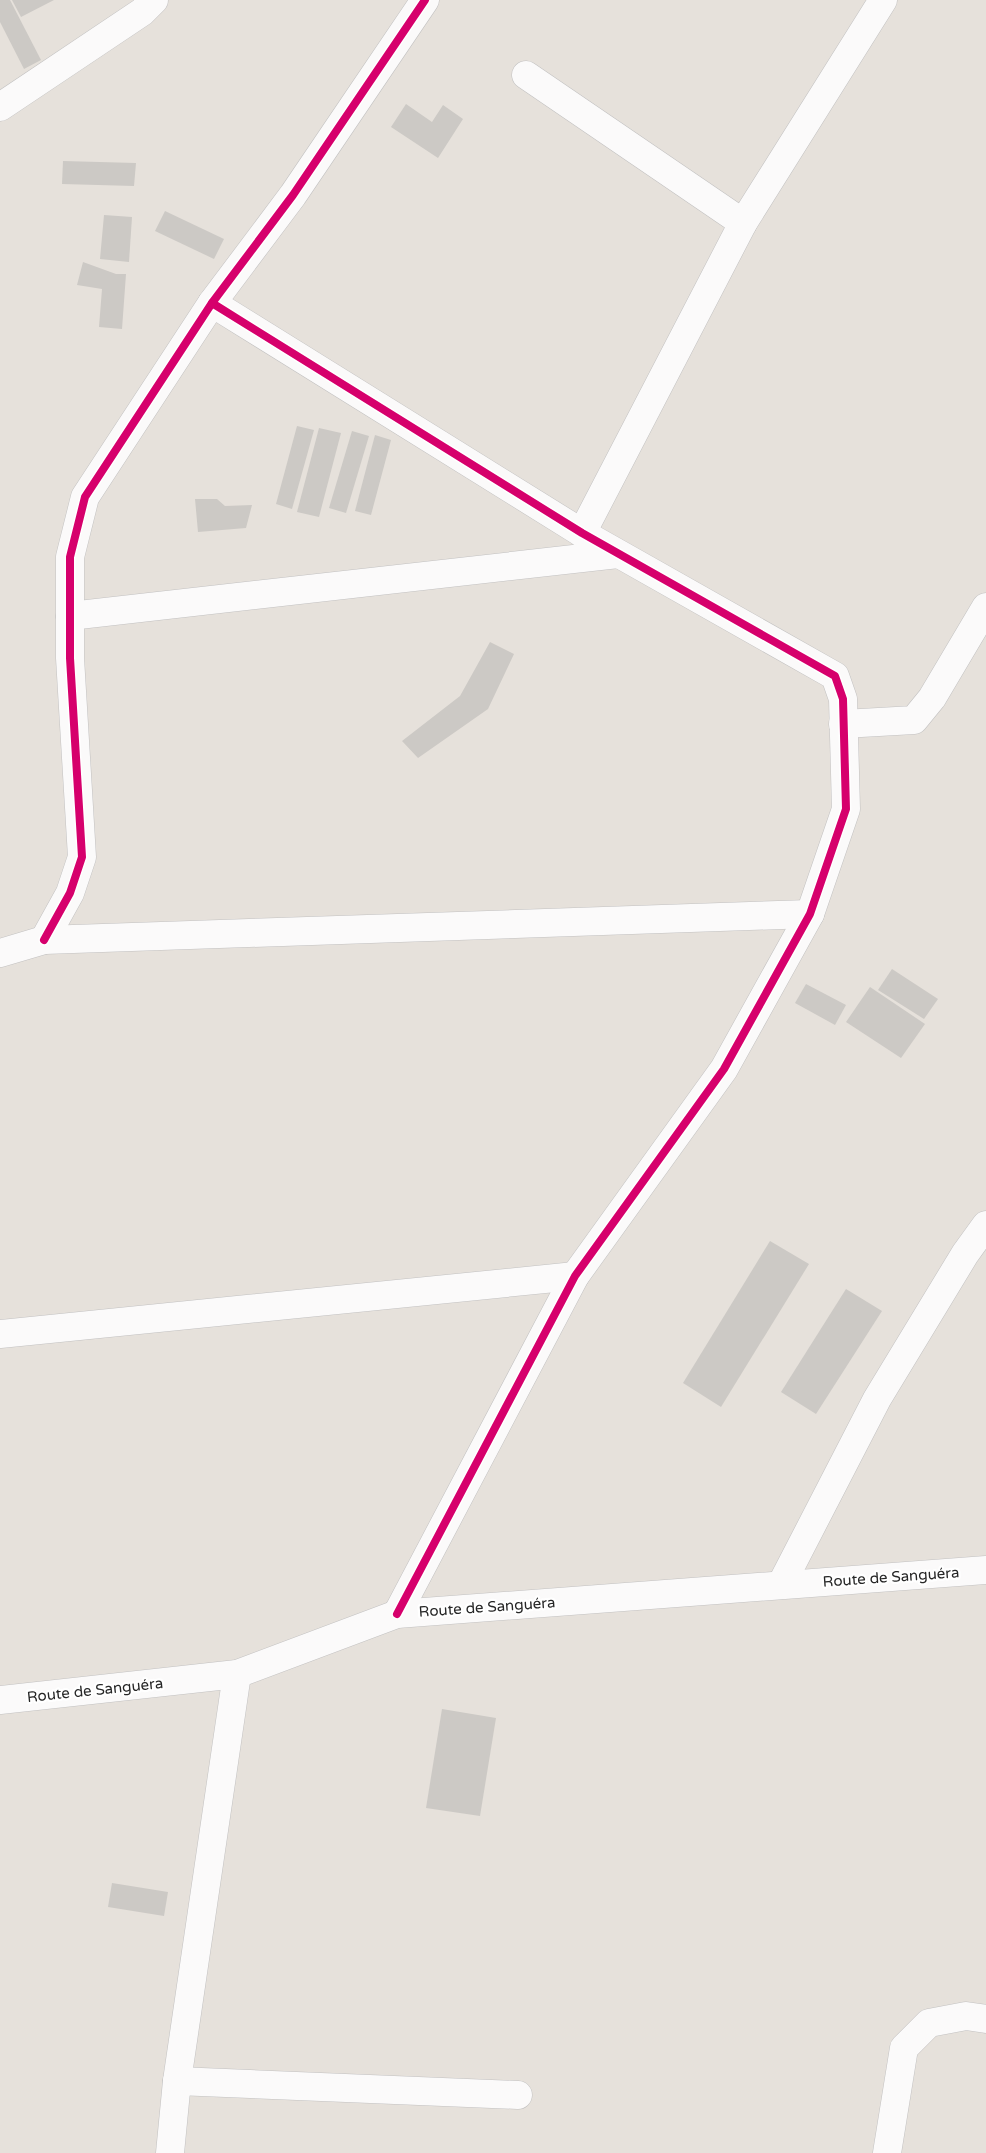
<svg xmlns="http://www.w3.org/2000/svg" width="986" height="2153" font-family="'Varela Round',sans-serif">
<rect width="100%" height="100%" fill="#e6e1db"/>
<g fill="#ccc9c5">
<path d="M0,0h10l31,60 -17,9 -24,-47z"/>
<path d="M12,0h42l-33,17z"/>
<path d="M406,104l26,18 11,-17 20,14 -25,39 -47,-31z"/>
<path d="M63,161l73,2 -2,23 -72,-2z"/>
<path d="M165,211l59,28 -10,20 -59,-28z"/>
<path d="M104,215l28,2 -3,45 -29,-3z"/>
<path d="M83,262l33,12h10l-4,55 -23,-2 3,-38 -25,-4z"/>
<path d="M297,426l17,4 -22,79 -16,-5z"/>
<path d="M319,428l22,5 -22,84 -22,-5z"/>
<path d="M352,431l17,5 -23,77 -17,-5z"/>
<path d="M375,435l16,5 -20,75 -16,-4z"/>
<path d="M195,499h22l8,7 27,-1 -6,23 -48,4z"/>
<path d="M490,642l24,12 -26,55 -70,49 -16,-17 58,-45z"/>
<path d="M892,969l46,30 -14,20 -46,-29z"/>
<path d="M806,984l40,21 -11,20 -40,-22z"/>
<path d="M870,987l55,37 -24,34 -55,-36z"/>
<path d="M770,1241l39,23 -88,143 -38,-24z"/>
<path d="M846,1289l36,22 -66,103 -35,-22z"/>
<path d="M442,1709l54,9 -16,98 -54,-8z"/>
<path d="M112,1883l56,9 -4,24 -56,-9z"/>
</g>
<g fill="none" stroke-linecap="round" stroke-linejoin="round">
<g stroke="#c2c1c1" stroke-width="29">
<g id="minor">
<path d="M526,75l217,148"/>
<path d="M0,107l142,-95 12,-12"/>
<path d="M212,303l370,230 253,143 8,23 3,110 -36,105 -86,155 -149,207 -178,338"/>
<path d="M582,533l161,-310 140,-223"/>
<path d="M70,616l548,-62"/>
<path d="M843,724l71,-4 18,-22 54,-91"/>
<path d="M44,940l26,-47 12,-36 -12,-199v-101l15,-60 127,-194 81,-108 132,-195"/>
<path d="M0,953l44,-13 766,-26"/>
<path d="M0,1334l575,-58"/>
<path d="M781,1585l96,-186 88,-145 21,-29"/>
<path d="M0,1700l237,-26 160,-60 589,-44"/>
<path d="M177,2081l341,14"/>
<path d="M170,2153l7,-72 60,-407"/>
<path d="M887,2153l17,-105 25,-25 37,-7 20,3"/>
</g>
</g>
<use href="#minor" stroke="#fbfafa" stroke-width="28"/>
<g stroke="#fff" stroke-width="11">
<g id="cycleway">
<path d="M212,303l370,230 253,143 8,23 3,110 -36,105 -86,155 -149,207 -178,338"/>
<path d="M44,940l26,-47 12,-36 -12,-199v-101l15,-60 127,-194 81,-108 132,-195"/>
</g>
</g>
<use href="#cycleway" stroke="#d6006c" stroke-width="8"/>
</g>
<g text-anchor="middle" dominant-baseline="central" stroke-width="4.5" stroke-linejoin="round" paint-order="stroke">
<g font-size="15" fill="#262626" stroke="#fff">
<text transform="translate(891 1577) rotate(-4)">Route de Sanguéra</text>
<text transform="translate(487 1607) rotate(-4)">Route de Sanguéra</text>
<text transform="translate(95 1690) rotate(-6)">Route de Sanguéra</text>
</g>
</g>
</svg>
